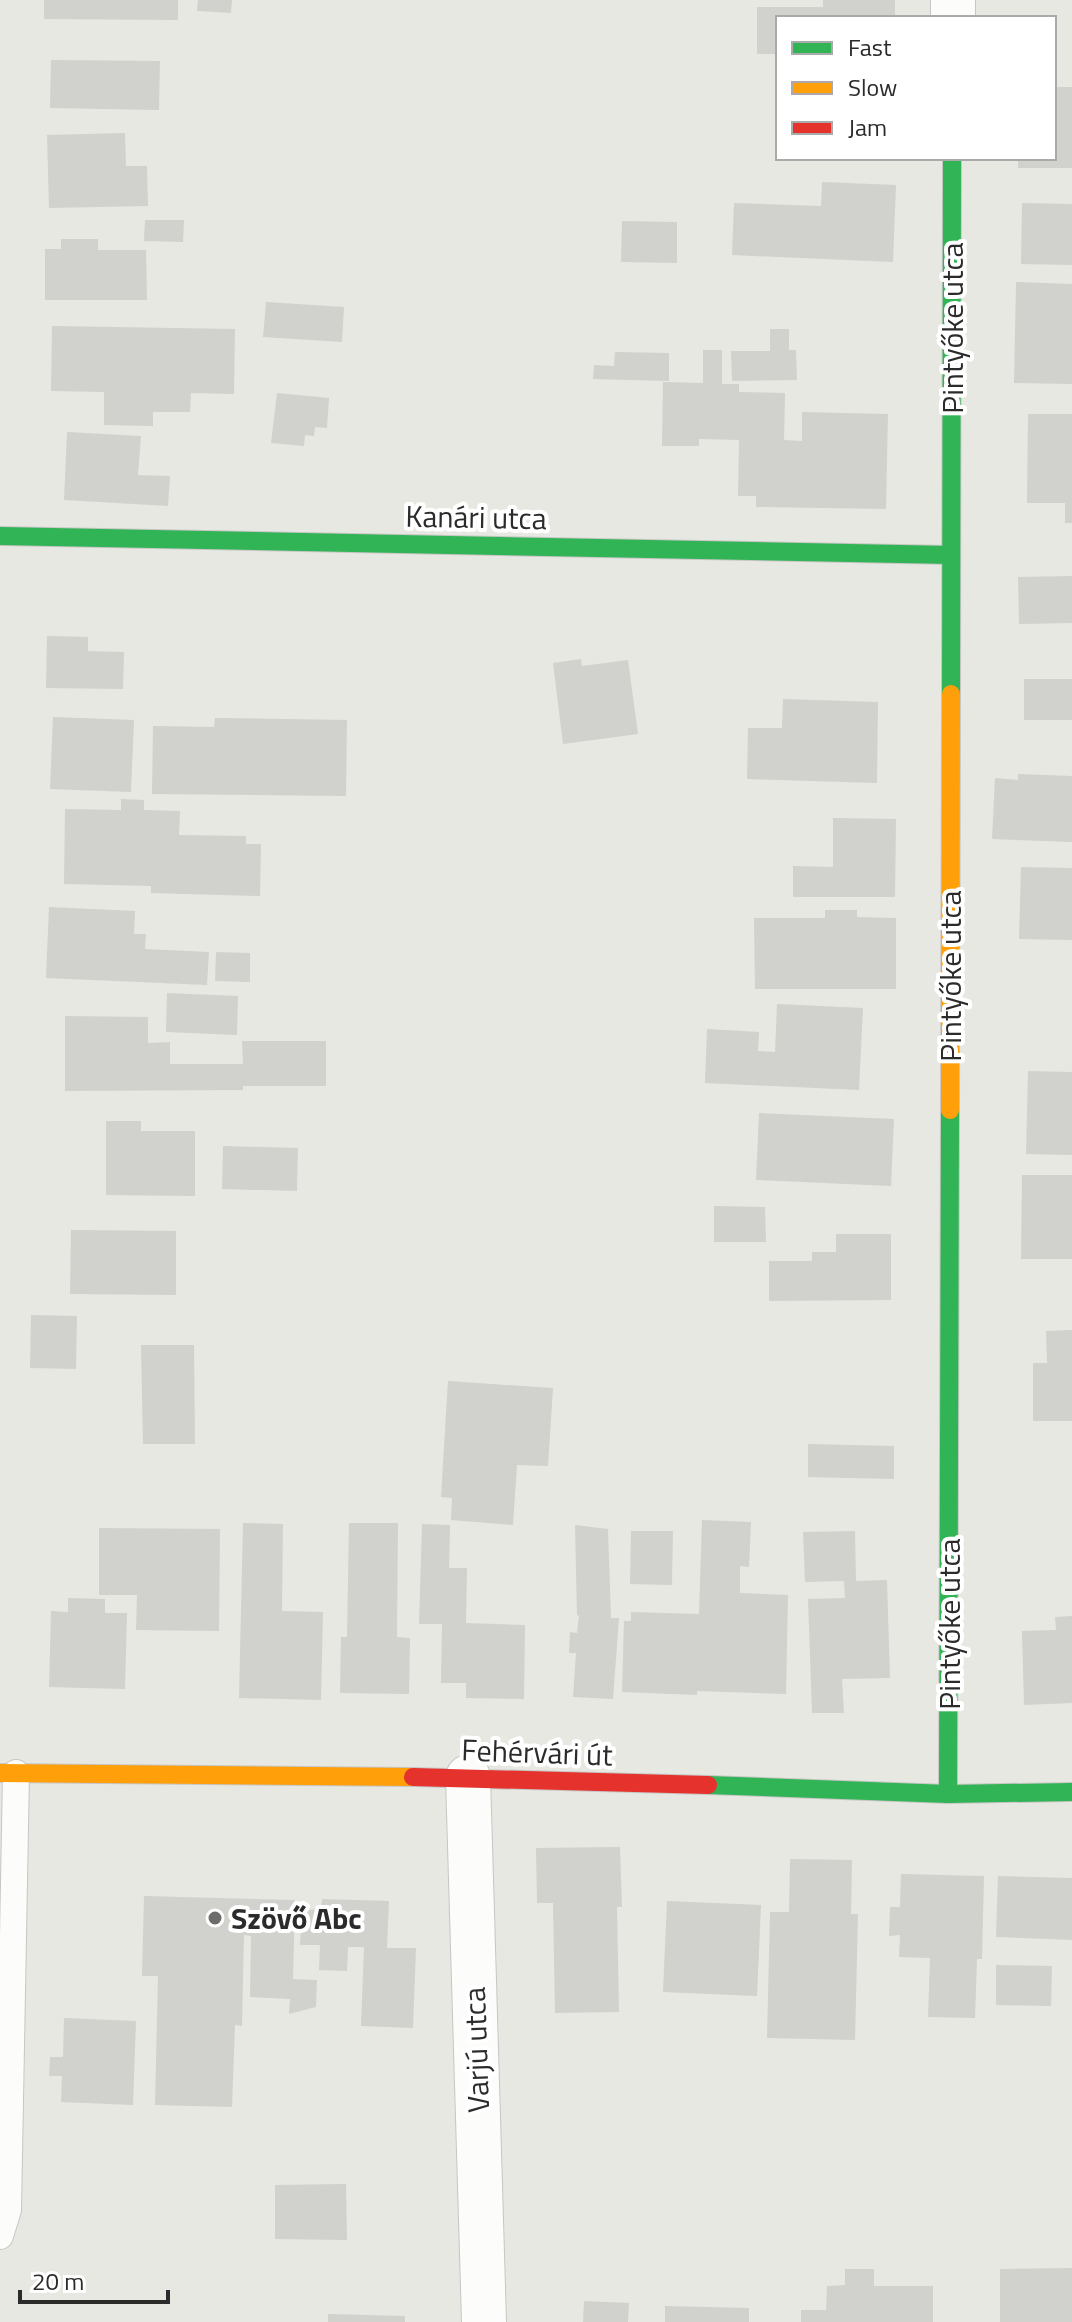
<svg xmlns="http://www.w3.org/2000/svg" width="1072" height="2322" font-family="'Titillium Web',sans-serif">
<rect width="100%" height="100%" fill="#e8e8e2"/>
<g fill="#d1d1cd">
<path d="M44,0h134v20l-134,-1z"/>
<path d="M198,0h34l-1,13 -34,-2z"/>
<path d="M823,0h72v18h-117v36h-21v-47h66z"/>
<path d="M51,60l109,1 -1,49 -109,-2z"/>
<path d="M1054,87h18v81h-54v-10h36z"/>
<path d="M125,133l1,33h21l1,40 -99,2 -2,-73z"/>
<path d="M822,182l74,3 -3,77 -161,-7 2,-52 87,3z"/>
<path d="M1022,203l50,1v61l-51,-1z"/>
<path d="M145,220h39l-1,22 -39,-1z"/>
<path d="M622,221l55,1v41l-56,-1z"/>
<path d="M61,239h37v11h48l1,50h-102v-51h16z"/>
<path d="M1016,282l56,2v100l-58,-1z"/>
<path d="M266,302l78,5 -2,35 -79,-5z"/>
<path d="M52,326l183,3 -1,65 -43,-1 -1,19h-37v14l-49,-1v-33l-53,-1z"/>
<path d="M770,329h19v21h7l1,30 -65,1 -1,-30h39z"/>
<path d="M703,350h19v34h17v8l46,1 -1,47 18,1v-29l86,2 -2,95 -130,-2v-11h-18l1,-56 -40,-1v7h-37l1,-64 40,1z"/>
<path d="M615,352l54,1v28l-76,-2 1,-14 20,1z"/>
<path d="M277,393l52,5 -2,30 -12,-1 -1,9 -9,-1 -1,11 -33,-3z"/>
<path d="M1028,414h44v109h-7v-20h-38z"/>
<path d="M67,432l74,4 -3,39 32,1 -2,30 -104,-6z"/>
<path d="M1072,576v47l-53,1 -1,-47z"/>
<path d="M47,636l41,1v14l36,1 -1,37 -77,-1z"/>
<path d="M581,659l1,7 46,-6 10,74 -75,10 -10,-81z"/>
<rect x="1024" y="679" width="48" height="41"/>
<path d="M783,699l95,3 -1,81 -130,-4 1,-51h34z"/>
<path d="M53,717l81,3 -3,72 -81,-3z"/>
<path d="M215,718l132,2 -1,76 -194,-2 1,-68 61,1z"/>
<path d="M1018,774l54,2v66l-80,-3 3,-61 23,2z"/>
<path d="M121,799l23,1v10l36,1 -1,24 67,1v8h15l-1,52 -109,-3v-7l-87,-2 1,-75 56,1z"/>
<path d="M833,818l63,1 -1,78h-102v-31l40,1z"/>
<path d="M1021,867l51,1v72l-53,-1z"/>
<path d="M49,907l86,4 -1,23h12l-1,15 64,3 -2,33 -161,-7z"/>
<path d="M825,910h32v7l39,1v71h-141l-1,-71h71z"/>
<path d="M216,952l34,1v29l-35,-1z"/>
<path d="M167,993l71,3 -1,39 -71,-3z"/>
<path d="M777,1004l86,4 -4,82 -154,-7 2,-54 52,3 -1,19 17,1z"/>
<path d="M65,1016l83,1v26l22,-1v22h73l-1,-23h84v45h-83v4l-178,1z"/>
<path d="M1028,1071l44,1v83l-46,-1z"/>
<path d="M759,1113l135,6 -3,67 -135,-6z"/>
<path d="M106,1121h35v10h54v65l-89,-1z"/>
<path d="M223,1146l75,2 -1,43 -75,-2z"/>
<path d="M1022,1175h50v84h-51z"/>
<path d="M714,1206l51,1 1,35h-52z"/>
<path d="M71,1230l105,1v64l-106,-1z"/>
<path d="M836,1234h55v66l-122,1v-40h43v-9h24z"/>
<path d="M31,1315l46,1 -1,53 -46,-1z"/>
<path d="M1072,1330v91h-39v-58h14l-1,-32z"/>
<path d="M141,1345h53l1,99h-52z"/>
<path d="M448,1381l105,7 -5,78 -31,-1 -4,60 -62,-5 1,-22 -11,-1z"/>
<path d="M808,1444l86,2v33l-86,-2z"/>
<path d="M702,1520l49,2 -2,45 -9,-1v27l48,2 -2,99 -89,-3v4l-75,-3 2,-71h7v-9l68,2z"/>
<path d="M243,1523l40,1 -1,87 41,1 -2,88 -82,-2z"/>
<path d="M349,1523h49l-1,114 13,1 -1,56 -69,-1 1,-56h6z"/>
<path d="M422,1524l28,1 -1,43h18l-1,55 59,2 -1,74 -58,-1v-15h-25l1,-59h-23z"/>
<path d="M575,1525l33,4 3,89h8l-6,81 -40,-2 3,-44h-7l1,-21 7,1 2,-17 -2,-1z"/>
<path d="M99,1528l121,1 -1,102 -83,-1 1,-35h-38z"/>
<path d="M631,1531h42l-1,54 -42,-1z"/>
<path d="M855,1531l1,50 31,-1 3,98 -48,1 2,34h-32l-4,-114 37,-1 -1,-17 -39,1 -2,-50z"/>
<path d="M68,1598l37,1v14h22l-2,76 -76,-2 2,-76 17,1z"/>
<path d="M1072,1616v87l-48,2 -2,-74 34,-1 -1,-13z"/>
<path d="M620,1847l2,60h-5l2,105 -64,1 -2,-110h-16l-1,-55z"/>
<path d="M790,1859l62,1 -1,54h7l-3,126 -88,-2 3,-126h19z"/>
<path d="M901,1874l83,2 -2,83h-5l-2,59 -47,-1 2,-59 -31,-1 1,-22 -11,1 1,-29h10z"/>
<path d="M998,1876l74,2v62l-76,-3z"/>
<path d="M144,1896l151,4 -2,79 24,1 -1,27 -27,7 1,-15 -40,-2 1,-61 -7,-1 -2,91 -7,-1 -3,82 -77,-2 3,-129h-16z"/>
<path d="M322,1899l67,2 -2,47h29l-3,80 -52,-2 3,-79h-16l-1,24 -28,-1 1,-25h-20l2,-36 19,1z"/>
<path d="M667,1901l94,4 -4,91 -94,-4z"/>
<path d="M996,1965l56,1 -1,40 -55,-1z"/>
<path d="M64,2018l72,3 -3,84 -72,-3 1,-26h-13l1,-19h13z"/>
<path d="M346,2184l1,56 -72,-1v-54z"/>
<path d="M1072,2268v54h-72v-53z"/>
<path d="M845,2269h29v17h59v36h-132v-12h25l1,-24 18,-1z"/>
<path d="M584,2301l45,2 -1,19h-45z"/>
<path d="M665,2306l84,2v14h-84z"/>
<path d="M328,2314l77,2v6h-77z"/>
</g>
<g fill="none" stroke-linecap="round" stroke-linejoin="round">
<g stroke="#c7c6c6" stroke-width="28">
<path id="lane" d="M0,2236l8,-26 8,-437"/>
</g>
<g stroke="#c7c6c6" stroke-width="46">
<g id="street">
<path d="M953,18v-18"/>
<path d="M468,1777l16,545"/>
</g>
</g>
<g stroke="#c7c6c6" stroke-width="20">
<g id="fast">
<path d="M0,536l951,19"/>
<path d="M951,694l1,-536"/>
<path d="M708,1785l240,9 124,-2"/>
<path d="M948,1794l2,-684"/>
</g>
</g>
<g stroke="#c7c6c6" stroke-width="20">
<g id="slow">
<path d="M950,1110l1,-416"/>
<path d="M0,1773l413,4"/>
</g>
</g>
<g stroke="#c7c6c6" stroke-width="20">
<path id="jam" d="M413,1777l295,8"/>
</g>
<use href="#lane" stroke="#fcfcfb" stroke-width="26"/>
<use href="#street" stroke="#fcfcfb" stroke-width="44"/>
<use href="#fast" stroke="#30b455" stroke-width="18"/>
<use href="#slow" stroke="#ff9f0a" stroke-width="18"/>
<use href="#jam" stroke="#e5322d" stroke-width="18"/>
</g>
<circle fill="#6d6d6b" stroke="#fff" stroke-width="3" cx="215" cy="1918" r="8"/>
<g text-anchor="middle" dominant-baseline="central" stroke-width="8" stroke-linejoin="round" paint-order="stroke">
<g font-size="30" fill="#2b2b2b" stroke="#fff">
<text transform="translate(952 328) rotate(-90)">Pintyőke utca</text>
<text transform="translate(476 517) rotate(1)">Kanári utca</text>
<text transform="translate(950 976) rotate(-90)">Pintyőke utca</text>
<text transform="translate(949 1624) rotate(-90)">Pintyőke utca</text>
<text transform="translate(537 1752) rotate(2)">Fehérvári út</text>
<text transform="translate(476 2050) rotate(-92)">Varjú utca</text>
</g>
<g font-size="30" font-weight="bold" fill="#2b2b2b" stroke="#fff" text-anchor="start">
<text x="231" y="1918">Szövő Abc</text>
</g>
</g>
<rect x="776" y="16" width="280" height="144" fill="#ffffff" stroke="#aaaaaa" stroke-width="2"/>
<rect x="792" y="42" width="40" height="12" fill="#30b455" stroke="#aaaaaa" stroke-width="2"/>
<text x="848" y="56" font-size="24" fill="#2b2b2b">Fast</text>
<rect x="792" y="82" width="40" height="12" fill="#ff9f0a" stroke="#aaaaaa" stroke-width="2"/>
<text x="848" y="96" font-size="24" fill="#2b2b2b">Slow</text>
<rect x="792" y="122" width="40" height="12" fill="#e5322d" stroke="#aaaaaa" stroke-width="2"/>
<text x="848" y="136" font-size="24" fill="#2b2b2b">Jam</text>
<path d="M20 2290v12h148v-12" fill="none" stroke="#2b2b2b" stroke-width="4"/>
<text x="32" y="2290" font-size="24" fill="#2b2b2b" stroke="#ffffff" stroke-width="6" paint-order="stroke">20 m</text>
</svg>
